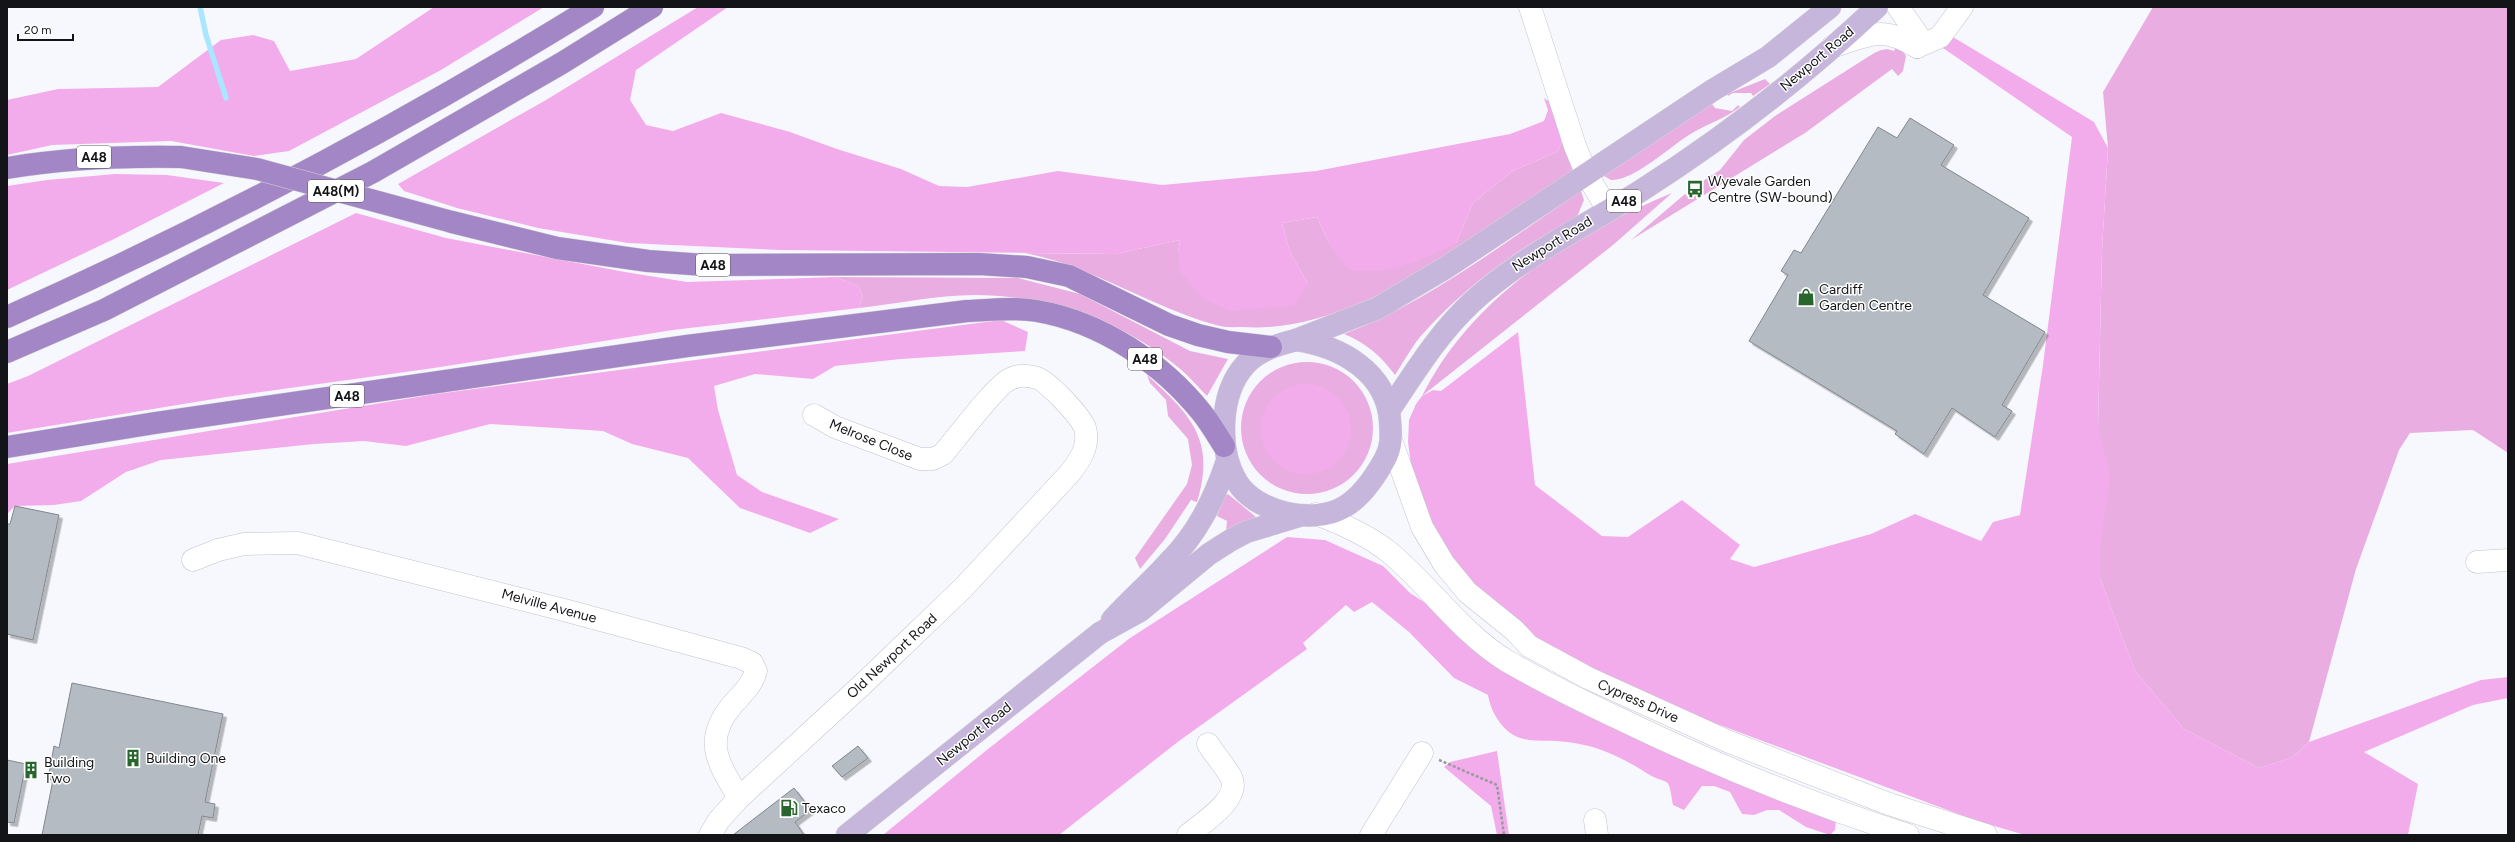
<svg xmlns="http://www.w3.org/2000/svg" width="2515" height="842" font-family="Figtree,sans-serif">
<defs>
<filter id="shadow"><feDropShadow dx="3.5" dy="3.5" stdDeviation="0" flood-color="#0004"/></filter>
</defs>
<rect width="100%" height="100%" fill="#f7f8fe"/>
<g fill="#eaade2">
<path d="M2153,7h355v446l-35,-23 -63,3 -11,17 -43,119 -47,173 -18,16 -32,10 -75,-39 -49,-58 -35,-93 -2,-150 4,-177 6,-103 -5,-56z"/>
<path d="M1898,44l8,12 -3,15 -5,5 -6,-7 -87,64 -174,107 54,-46 6,2 11,-8 1,-7 17,-11 24,-30 31,-24 96,-61c8,-5 14,-8 23,-4z"/>
<path d="M1765,79l5,5 -17,12 -2,-3h-18l-5,3 -1,-2z"/>
<path d="M1712,104l3,4 17,3 6,-6 2,2c-14,11 -30,16 -46,25 -22,12 -59,49 -83,48l-7,-4z"/>
<path d="M1565,136l9,23 -3,14c-90,60 -215,162 -328,154 -8,0 -18,1 -27,-2 -66,-18 -124,-59 -191,-72l90,1 65,-14 -2,13 130,31 -18,-32 -8,-29 35,-6 12,26h127l17,-40 39,-32 45,-19z"/>
<path d="M1581,191l3,9 -7,17c-58,30 -114,71 -157,120 -9,11 -17,26 -25,38 -14,-19 -29,-32 -51,-41 86,-33 161,-92 237,-143z"/>
<path d="M1672,193l-59,52 -191,151c49,-99 150,-162 250,-203z"/>
<path d="M835,277l183,1 62,16 110,57 38,8 -21,37c-9,-9 -18,-20 -28,-28 -56,-47 -133,-73 -205,-73 -37,0 -78,9 -115,13l4,-12 -5,-10z"/>
<circle cx="1307" cy="428" r="66"/>
<path d="M1147,375c44,40 69,65 50,127l-6,-2 -26,39 -25,30 -5,-11 52,-74 5,-19 -4,-26 -20,-23 -2,-16 -16,-17z"/>
<path d="M1228,494l28,23 -30,15 1,-11 -10,-5 8,-20z"/>
</g>
<g fill="#f3aceb">
<path d="M434,7h110l-103,63 -152,81 -35,5 -83,-15 -119,4 -45,10v-55l51,-11 100,-2 63,-47 32,-5 21,6 16,30 66,-12z"/>
<path d="M698,7h30l-92,63 -6,30 16,25 27,6 48,-18 69,19 47,17 64,20 38,17 28,1 91,-16 104,14 154,-14 194,-37 34,-13 4,-11 -4,-12 12,8 9,30 -8,16 -45,19 -39,32 -17,40c-35,17 -68,34 -108,26l-19,-26 -12,-26 -35,6 8,29 18,32 -14,21 -64,6 -26,-12 -24,-27 -2,-19 2,-13 -65,14 -336,-4 -151,-7 -90,-15 -81,-20 -53,-17 -6,-7 148,-84z"/>
<path d="M1953,37l141,85 14,26 -6,103 -4,177 12,48 -10,70v32l35,93 49,58 75,39 32,-10 18,-16 172,-62 27,-3v21l-35,7 -109,47 54,32 -10,51h-383l-48,-14 -308,-115 -130,-64 -68,-56 -35,-48 -25,-73 -3,-23 1,-22 7,-16 6,-8 11,-6 8,1 77,-59 17,153 67,51 26,1 54,-37 58,45 -10,14 24,8 117,-33 44,-20 66,27 12,-19 27,-7 23,-150 29,-228 -129,-89z"/>
<path d="M115,174l52,1 57,8 -110,56 -107,51v-104l40,-6z"/>
<path d="M356,213l90,25 179,34 62,10 148,-5 23,9 5,10 -4,12 -186,22 -239,38 -208,29 -219,36v-49l21,-8z"/>
<path d="M1001,320l27,12 -3,19 -124,8 -66,7 -22,13 -58,-5 -41,12 4,24 19,65 25,17 77,27 -29,14 -70,-25 -52,-50 -56,-14 -29,-13 -113,-7 -84,22 -42,-5 -50,3 -153,16 -35,12 -45,29 -27,4 -39,1 -8,8v-50l429,-70z"/>
<circle cx="1306" cy="429" r="45"/>
<path d="M1287,537l38,3 58,26 27,27 20,13 24,23 382,191 -1,10 -5,5 -24,-8 -27,-17h-12l-13,5 -12,-1 -12,-22 -16,-6h-12l-18,24 -11,-5c-5,-33 -3,-17 -28,-33 -24,-15 -49,-27 -78,-30 -14,-2 -29,0 -43,-3 -20,-4 -33,-26 -36,-44l-34,-17 -45,-46 -37,-30 -18,10 -8,-7 -43,38 4,6 -128,92 -120,94h-176l105,-86 142,-111z"/>
<path d="M1497,751l12,84h-12l-6,-29 -47,-39 6,-5z"/>
</g>
<g fill="none" stroke-linecap="round" stroke-linejoin="round">
<path stroke="#aae6ff" stroke-width="5.5" d="M200,7l6,28 20,63"/>
</g>
<g fill="#b4bbc3" stroke="#81878e" filter="url(#shadow)">
<path d="M1910,118l44,27 -13,20 88,53 -46,77 62,37 -43,73 10,6 -17,26 -43,-29 -28,46 -29,-20 2,-3 -148,-90 39,-66 -7,-4 13,-21 7,3 77,-126 19,11z"/>
<path d="M15,506l44,9 -26,125 -26,-6v-110h3z"/>
<path d="M72,683l151,31 -18,88 10,2 -2,14 -11,-2 -4,19h-156l11,-55 -5,-1 6,-33 5,2z"/>
<path d="M858,746l10,12 -26,19 -10,-11z"/>
<path d="M7,760l19,4 -12,59 -7,-1z"/>
<path d="M794,788l17,22 -16,12 9,13h-71z"/>
</g>
<g fill="none" stroke-linecap="round" stroke-linejoin="round">
<g stroke="#c2c4cd" stroke-width="23">
<g id="minor">
<path d="M1530,7l45,139 12,29 21,35"/>
<path d="M1898,7l19,27v13"/>
<path d="M1832,47c37,-12 50,-22 85,0"/>
<path d="M1917,47l23,-10 22,-30"/>
<path d="M1392,443l30,84 22,37 23,28 47,38 15,16 59,32 139,63 162,63 97,31"/>
<path d="M1316,514c27,10 51,21 73,38 40,33 72,81 118,109 36,21 75,40 113,58 93,45 189,84 288,116"/>
<path d="M193,560l25,-10 26,-6 54,-1 266,67 177,48 11,5 4,8c-4,14 -13,22 -23,33 -31,36 -15,59 6,94"/>
<path d="M2477,562l31,-2"/>
<path d="M1595,820l2,15"/>
<path d="M710,835l9,-15 20,-22 124,-114 100,-96 107,-115c10,-13 20,-27 15,-45 -4,-11 -37,-47 -48,-50 -9,-3 -19,-3 -27,1 -14,6 -55,61 -67,75l-10,5h-13l-85,-32 -21,-12"/>
<path d="M1188,835c14,-12 54,-36 43,-58 -6,-11 -16,-22 -23,-33"/>
<path d="M1371,835l51,-82"/>
</g>
</g>
<g stroke="#d5d5d5" stroke-width="23">
<g id="major">
<path d="M1296,340l82,-32 69,-41 266,-177 55,-33 62,-50"/>
<path d="M1296,340c44,6 91,32 94,81 1,15 2,25 -5,38 -10,18 -23,38 -41,48 -30,18 -88,6 -107,-25 -19,-31 -18,-88 8,-117 14,-15 32,-20 51,-25z"/>
<path d="M1390,409c25,-37 48,-75 81,-106 51,-47 113,-76 171,-113 83,-53 163,-115 235,-183"/>
<path d="M1112,620c18,-20 38,-37 56,-57 29,-29 46,-63 59,-102"/>
<path d="M847,835l253,-202 40,-22 69,-57 22,-14 15,-8 53,-16"/>
</g>
</g>
<g stroke="#d5d5d5" stroke-width="23">
<g id="highway">
<path d="M7,168c59,-10 114,-12 174,-11"/>
<path d="M452,222l105,26 91,13 57,4 274,-1 48,3 42,9 100,49 29,10 30,7 43,5"/>
<path d="M7,317c202,-90 398,-194 586,-310"/>
<path d="M7,352l97,-42 269,-138 189,-109 90,-56"/>
<path d="M7,447l148,-24 532,-77 280,-35c23,-1 47,-4 70,0 64,11 125,52 165,102 8,10 15,22 22,33"/>
</g>
</g>
<path stroke="#999a9e" stroke-width="2.5" stroke-dasharray="3 2" stroke-linecap="butt" d="M1439,760l58,25 7,50"/>
<use href="#minor" stroke="#fff" stroke-width="22"/>
<use href="#major" stroke="#c7b6dc" stroke-width="22"/>
<use href="#highway" stroke="#a286c5" stroke-width="22"/>
<g stroke="#d5d5d5" stroke-width="23" stroke-linecap="butt">
<path id="highway-bridge" d="M181,157l76,12 195,53"/>
</g>
<use href="#highway-bridge" stroke="#a286c5" stroke-width="22"/>
</g>
<defs>
<g id="bus-bare" transform="scale(1.38)"><path d="M-5-6H5V4H4V6H2V4H-2V6H-4V4H-5ZM-3.5-4V0h7V-4ZM-3.5 1.2v1.5H-2V1.2ZM2 1.2v1.5H3.5V1.2Z" fill="#28662e" stroke="#fff" stroke-width="2.5" paint-order="stroke"/></g>
<g id="shop-bare" transform="scale(1.38)"><path d="M-5-2.5h2.3a2.7 3.5 0 0 1 5.4 0H5L5.5 6h-11ZM-1.5-2.5h3a1.5 2.3 0 0 0-3 0Z" fill="#28662e" stroke="#fff" stroke-width="2.5" paint-order="stroke"/></g>
<g id="building-bare" transform="scale(1.38)"><path d="M-4-6H4V6H1V3H-1V6H-4ZM-2.5-4.3h1.7v1.8h-1.7ZM.8-4.3h1.7v1.8H.8ZM-2.5-1h1.7V.8h-1.7ZM.8-1h1.7V.8H.8Z" fill="#28662e" stroke="#fff" stroke-width="2.5" paint-order="stroke"/></g>
<g id="fuel-bare" transform="scale(1.38)"><path d="M-5.5-6h7V0h2V4h1.3V-2.5L3-4.5l.8-.8L6-3V5H2.5V1h-1V6h-7ZM-4.2-4.7v3.2H.2V-4.7Z" fill="#28662e" stroke="#fff" stroke-width="2.5" paint-order="stroke"/></g>
</defs>
<g fill-rule="evenodd">
<use href="#bus-bare" x="1695" y="189"/>
<use href="#shop-bare" x="1806" y="297"/>
<use href="#building-bare" x="133" y="758"/>
<use href="#building-bare" x="31" y="770"/>
<use href="#fuel-bare" x="789" y="808"/>
</g>
<g text-anchor="middle" dominant-baseline="central" stroke-width="3" stroke-linejoin="round" paint-order="stroke">
<g fill="#fff" stroke="#5a5a5d" stroke-width="1">
<rect x="77" y="146" width="34" height="22" rx="3"/>
<rect x="308" y="180" width="56" height="22" rx="3"/>
<rect x="1607" y="190" width="34" height="22" rx="3"/>
<rect x="696" y="254" width="34" height="22" rx="3"/>
<rect x="1128" y="348" width="34" height="22" rx="3"/>
<rect x="330" y="385" width="34" height="22" rx="3"/>
</g>
<g font-size="13" font-weight="bold" fill="#131417">
<text x="94" y="157">A48</text>
<text x="336" y="191">A48(M)</text>
<text x="1624" y="201">A48</text>
<text x="713" y="265">A48</text>
<text x="1145" y="359">A48</text>
<text x="347" y="396">A48</text>
</g>
<g font-size="14" fill="#131417" stroke="#fff">
<text transform="translate(1817 59) rotate(-40)">Newport Road</text>
<text transform="translate(1552 244) rotate(-32)">Newport Road</text>
<text transform="translate(871 440) rotate(22)">Melrose Close</text>
<text transform="translate(549 606) rotate(15)">Melville Avenue</text>
<text transform="translate(892 656) rotate(-43)">Old Newport Road</text>
<text transform="translate(1638 701) rotate(24)">Cypress Drive</text>
<text transform="translate(974 734) rotate(-39)">Newport Road</text>
</g>
<g font-size="14" fill="#131417" stroke="#fff" text-anchor="start">
<text x="1708" y="181">Wyevale Garden<tspan x="1708" dy="16">Centre (SW-bound)</tspan></text>
<text x="1819" y="289">Cardiff<tspan x="1819" dy="16">Garden Centre</tspan></text>
<text x="146" y="758">Building One</text>
<text x="44" y="762">Building<tspan x="44" dy="16">Two</tspan></text>
<text x="802" y="808">Texaco</text>
</g>
</g>
<rect width="2515" height="842" fill="none" stroke="#131417" stroke-width="16"/>
<path d="M18 34v6h55v-6" fill="none" stroke="#131417" stroke-width="2"/>
<text x="24" y="34" font-size="12" fill="#131417" stroke="#ffffff" stroke-width="3" paint-order="stroke">20 m</text>
</svg>
